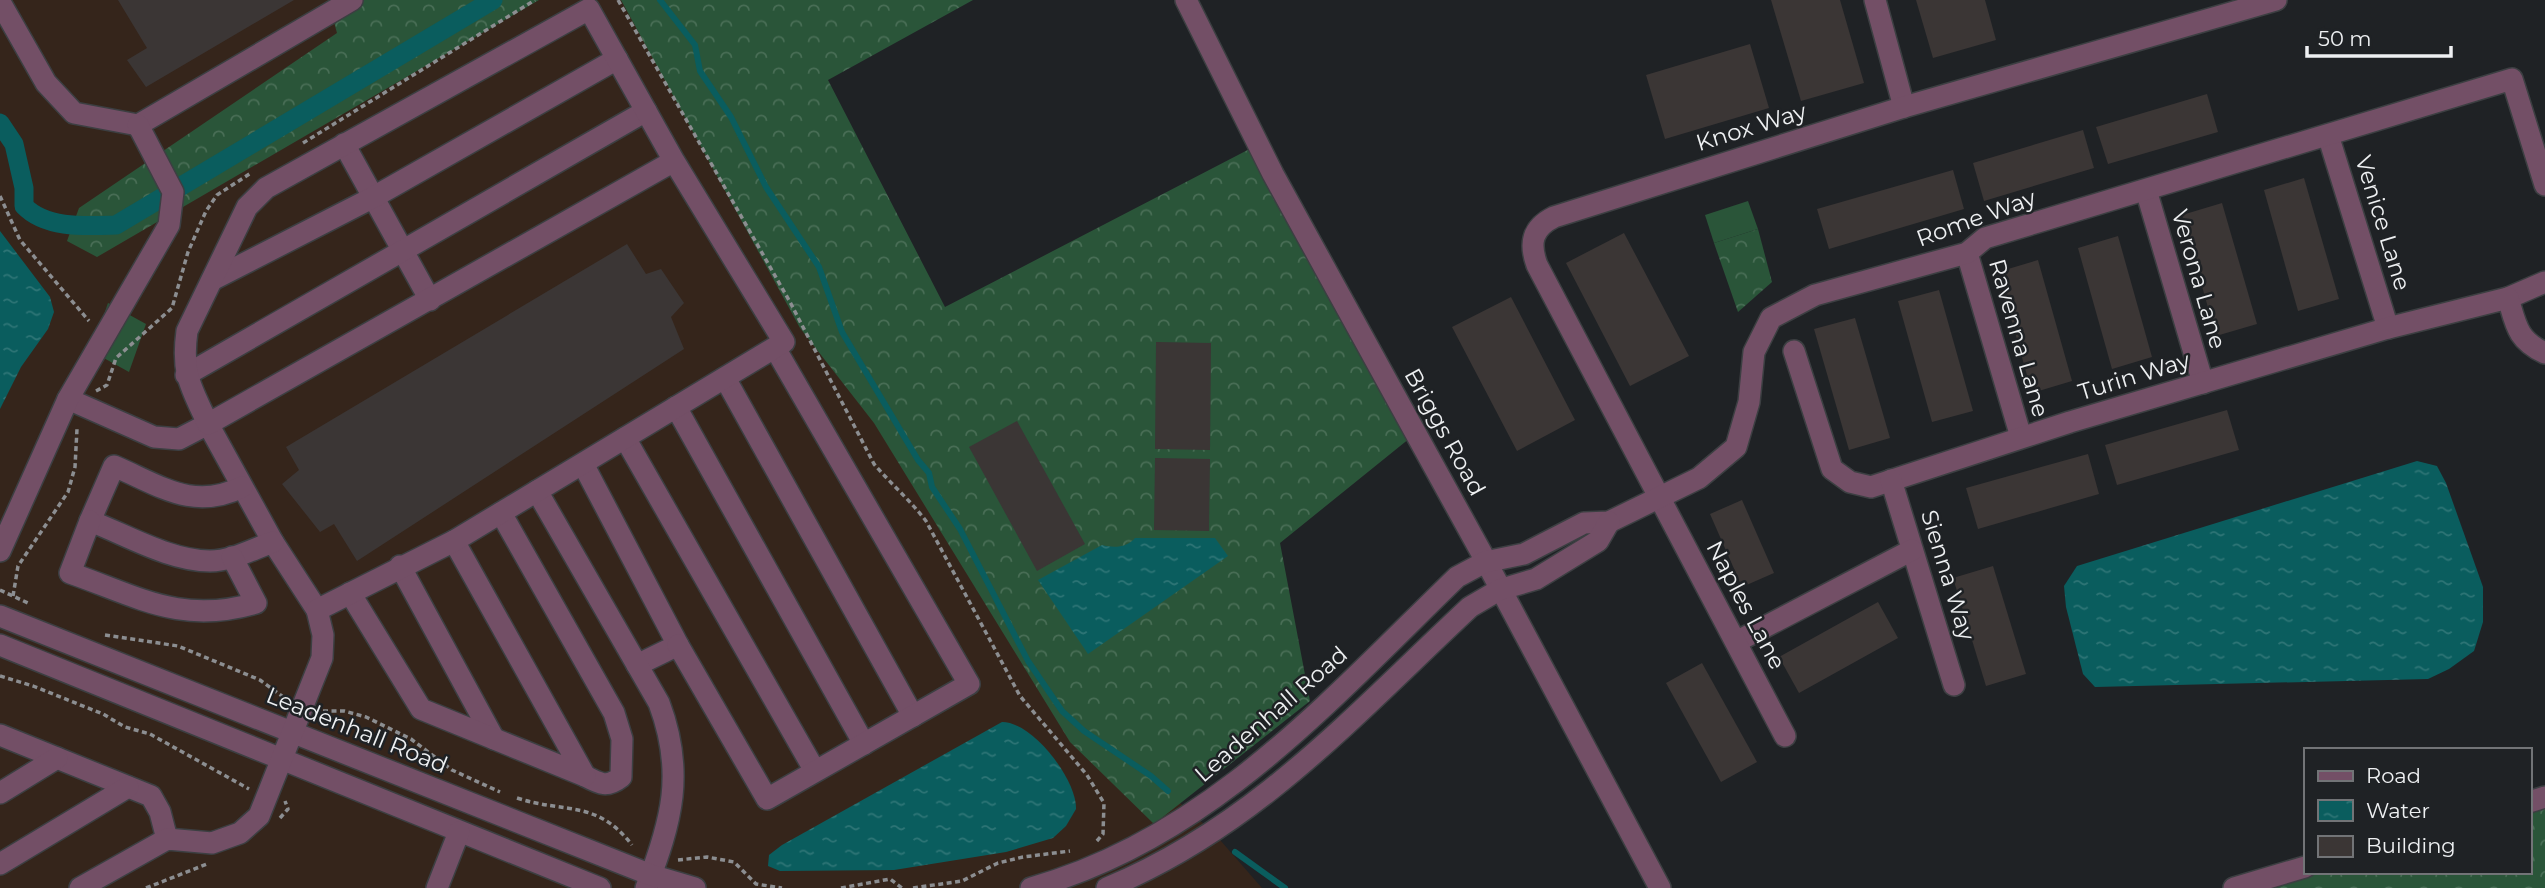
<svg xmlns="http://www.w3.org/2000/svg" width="2545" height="888" font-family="Montserrat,sans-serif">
<defs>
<pattern id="forest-crowns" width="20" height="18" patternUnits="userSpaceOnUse" patternTransform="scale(1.75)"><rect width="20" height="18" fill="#2a5539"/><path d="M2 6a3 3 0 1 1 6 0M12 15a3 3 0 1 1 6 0" fill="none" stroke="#496e56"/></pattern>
<pattern id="water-ripples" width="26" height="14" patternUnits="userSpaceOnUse" patternTransform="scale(1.75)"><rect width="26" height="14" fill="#0a5d5e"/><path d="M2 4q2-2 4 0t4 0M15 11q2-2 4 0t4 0" fill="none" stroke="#2e7576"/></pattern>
</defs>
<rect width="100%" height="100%" fill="#1f2225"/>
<path fill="#35251b" d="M0,0h663l400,699 151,134 48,55h-1262z"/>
<g fill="url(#forest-crowns)">
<path d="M328,0h211l-442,257 -30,-16 12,-33 258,-175z"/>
<path d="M621,0h352l-145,80 117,227 320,-166 150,293 -135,109 30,158 -156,123 -84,-82 -196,-319 -74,-95z"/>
<path d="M1758,229l14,53 -34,30 -24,-69z"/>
<path d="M2545,799v89h-297l57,-16h224v-68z"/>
</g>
<g fill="#2a5539">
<path d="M1748,201l10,28 -44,14 -9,-28z"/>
<path d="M108,303l38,21 -17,48 -38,-21z"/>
</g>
<g fill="url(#water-ripples)">
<path d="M0,231l50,66 4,15 -6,17 -27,38 -21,42z"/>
<path d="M2417,461l20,5 9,17 37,104v35l-9,29 -25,18 -21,10 -333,8 -12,-13 -17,-67 -2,-21 13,-20z"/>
<path d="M1135,538h80l13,18 -140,98 -50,-74 64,-35c11,3 25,3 33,-7z"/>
<path d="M1002,722c31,0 75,58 74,87l-10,17 -13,12 -47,14 -112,18 -114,1 -12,-5 1,-11 13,-10z"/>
</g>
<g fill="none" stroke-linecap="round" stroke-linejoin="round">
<g stroke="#0a5d5e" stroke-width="6">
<path d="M660,0l35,45 5,26 31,46 35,70 53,80 23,65 76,128 11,13 3,14 28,42 68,132 34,50 22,20 67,45 17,15"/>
<path d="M1235,852l50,36"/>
</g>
<path stroke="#0a5d5e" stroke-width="19" d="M0,123l14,21 10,44v18c22,23 62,20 92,19l377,-225"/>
</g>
<g fill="#3b3635">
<path d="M118,0h176l-148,87 -19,-27 20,-12z"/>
<path d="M1771,0h69l24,83 -63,18z"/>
<path d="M1916,0h69l11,40 -63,18z"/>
<path d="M1750,44l19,64 -104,31 -19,-64z"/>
<path d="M2207,94l11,38 -110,32 -12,-37z"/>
<path d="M2083,130l11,38 -110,33 -11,-38z"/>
<path d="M1953,170l11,39 -135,40 -12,-40z"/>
<path d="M2304,178l35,121 -41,12 -34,-121z"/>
<path d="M2222,203l35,121 -41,12 -34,-121z"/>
<path d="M1624,233l65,123 -59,30 -64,-123z"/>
<path d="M2118,236l34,121 -40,12 -34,-121z"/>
<path d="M627,244l19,30 15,-5 23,34 -13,14 13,32 -327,212 -23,-37 -14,8 -38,-48 17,-14 -13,-23z"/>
<path d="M2038,260l34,121 -40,12 -34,-121z"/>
<path d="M1939,290l34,121 -41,11 -34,-121z"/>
<path d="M1511,297l64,123 -58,31 -65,-124z"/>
<path d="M1855,318l35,120 -41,12 -35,-121z"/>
<path d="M1156,342l55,1 -1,107 -55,-1z"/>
<path d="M2227,410l12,40 -122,35 -12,-40z"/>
<path d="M1017,421l68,123 -48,27 -68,-124z"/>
<path d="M2088,454l11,40 -121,35 -12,-41z"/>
<path d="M1155,458l55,1 -1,72 -55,-1z"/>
<path d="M1742,500l32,73 -32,14 -32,-73z"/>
<path d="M1993,566l33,108 -40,12 -33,-108z"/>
<path d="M1878,602l20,36 -99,55 -20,-36z"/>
<path d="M1702,663l55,99 -36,20 -55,-99z"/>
</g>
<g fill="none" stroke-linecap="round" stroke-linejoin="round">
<g stroke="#3c3f42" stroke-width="24">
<g id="minor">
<path d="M1186,0l87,174 208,378 179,336"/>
<path d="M1875,0l29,107"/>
<path d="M0,2l46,81 28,30 64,12 214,-125"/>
<path d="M2328,135l60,193"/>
<path d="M344,144l86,156"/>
<path d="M2146,190l57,193"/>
<path d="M1967,253l54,184"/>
<path d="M212,280l160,-82 245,-139"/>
<path d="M2508,298l37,-16"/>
<path d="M1794,351l38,118 18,13 21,5 199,-65 318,-94 120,-30c8,27 9,42 37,55"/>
<path d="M186,375l460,-264"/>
<path d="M725,378l188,338"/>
<path d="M68,399l86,38 25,2 29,-15 65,118 44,68"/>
<path d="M676,407l188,337"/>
<path d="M625,438l190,333"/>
<path d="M583,464l95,181 -41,20"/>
<path d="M1891,480l63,205"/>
<path d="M242,487c-49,24 -81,-1 -128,-21l-24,55c37,14 80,40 120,40 22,0 43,-12 63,-19"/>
<path d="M537,491l122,212c26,69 13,118 -13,185"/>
<path d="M501,513l113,200 8,26 -1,38c-14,11 -21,7 -36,-1"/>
<path d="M90,521l-20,52c69,24 111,52 186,30l-24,-46"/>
<path d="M0,551l68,-152 101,-174 4,-33 -35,-67"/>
<path d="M400,566l94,173"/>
<path d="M350,593l71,116 164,67 -131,-235"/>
<path d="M0,616l651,259 44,13"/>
<path d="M1736,642l176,-92"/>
<path d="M0,645l600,243"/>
<path d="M678,645l89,154 202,-115 -194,-336"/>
<path d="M0,735l151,61 9,16 7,27"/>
<path d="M1785,736l-248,-471c-8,-22 -5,-37 17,-48l350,-110 372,-107"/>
<path d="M0,793l57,-35"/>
<path d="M2529,802l16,-5"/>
<path d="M0,864l128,-77"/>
<path d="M80,888l87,-49 45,4 28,-10 19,-17 63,-158 1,-23 -6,-25 137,-69 330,-199 -110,-181 -466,263c-17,-37 -27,-50 -21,-93l60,-124 19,-19 323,-179 85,152"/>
<path d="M437,888l22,-56"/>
<path d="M1031,888c177,-49 298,-187 426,-311l28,-15 39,-8 60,-31 25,-1 90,-44 37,-31 13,-45 5,-50 17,-34 44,-23 152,-42 18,-15 527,-159 33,106"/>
<path d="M1107,888c149,-62 247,-173 363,-281l29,-17 37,-11 62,-38 11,-19"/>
<path d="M2234,888l71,-21"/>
</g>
</g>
<g stroke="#8c8e91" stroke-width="3.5" stroke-dasharray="5 3.5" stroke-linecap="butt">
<path d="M618,0l172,302 84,162c17,20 36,36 52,57l94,175 67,79 17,28 -1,31 -7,8"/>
<path d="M303,143l232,-143"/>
<path d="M0,196l20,44 69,81"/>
<path d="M96,391l11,-6 9,-27 56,-50 16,-56 18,-41 11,-16 34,-22"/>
<path d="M0,590l30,14"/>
<path d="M13,596l5,-30 50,-74 7,-25 2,-38"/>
<path d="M105,635l73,11 82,34 26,19"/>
<path d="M0,676l33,10 70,28 22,13 25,7 99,55"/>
<path d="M323,711h21l22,6 45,22 41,31 48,22"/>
<path d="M517,798c49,16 79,1 115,47"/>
<path d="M280,818l8,-9 -3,-8"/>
<path d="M678,860l29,-3 27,5 22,22 26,4"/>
<path d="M146,888l61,-24"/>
<path d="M841,888l49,-9 12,9"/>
<path d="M913,888l49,-7 36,-18 25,-6 47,-6"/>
</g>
<use href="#minor" stroke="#734f66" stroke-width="21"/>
</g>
<g text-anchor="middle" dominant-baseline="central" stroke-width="5" stroke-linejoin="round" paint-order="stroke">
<g font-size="23" fill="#eef0f2" stroke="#1f2225">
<text transform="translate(1751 127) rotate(-17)">Knox Way</text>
<text transform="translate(1976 218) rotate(-20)">Rome Way</text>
<text transform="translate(2383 223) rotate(73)">Venice Lane</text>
<text transform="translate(2199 279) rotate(74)">Verona Lane</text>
<text transform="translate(2019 338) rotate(74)">Ravenna Lane</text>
<text transform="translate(2134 376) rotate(-17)">Turin Way</text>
<text transform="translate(1445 432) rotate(61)">Briggs Road</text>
<text transform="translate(1948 575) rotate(73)">Sienna Way</text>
<text transform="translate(1746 605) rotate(62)">Naples Lane</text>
<text transform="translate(1271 714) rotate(-41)">Leadenhall Road</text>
<text transform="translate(357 730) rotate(22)">Leadenhall Road</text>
</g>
</g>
<rect x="2304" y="748" width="228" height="126" fill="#1f2225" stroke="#727477" stroke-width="2"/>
<rect x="2318" y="771" width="35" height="10" fill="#734f66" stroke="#727477" stroke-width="2"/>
<text x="2366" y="783" font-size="21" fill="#eef0f2">Road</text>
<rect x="2318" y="800" width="35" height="21" fill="url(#water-ripples)" stroke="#727477" stroke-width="2"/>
<text x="2366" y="818" font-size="21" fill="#eef0f2">Water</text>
<rect x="2318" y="836" width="35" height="21" fill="#3b3635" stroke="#727477" stroke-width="2"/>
<text x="2366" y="853" font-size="21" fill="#eef0f2">Building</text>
<path d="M2307 46v10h144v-10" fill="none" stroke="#eef0f2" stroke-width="3.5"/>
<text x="2318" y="46" font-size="21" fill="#eef0f2" stroke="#1f2225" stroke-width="5" paint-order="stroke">50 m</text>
</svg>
